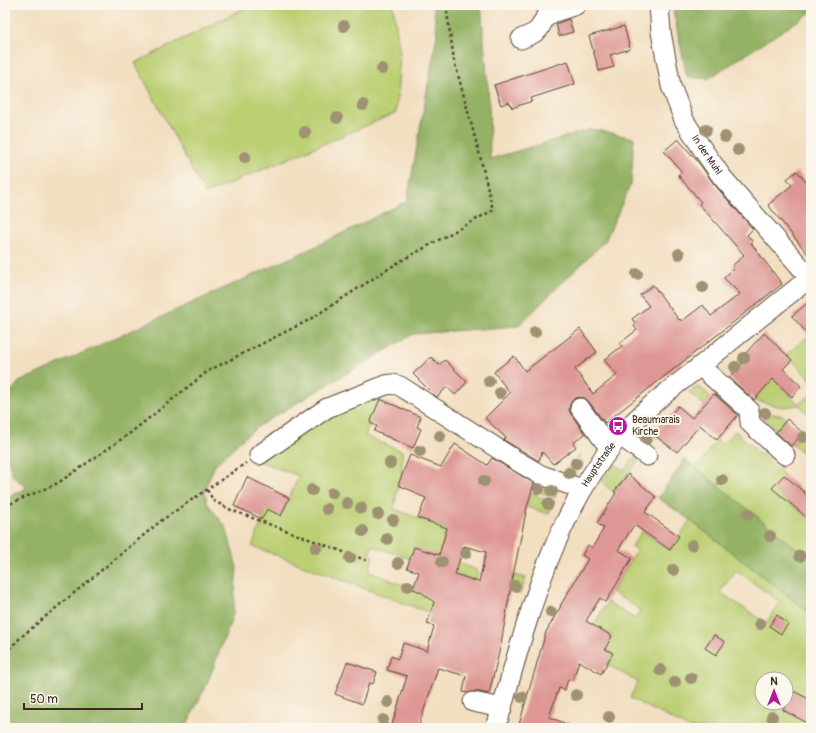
<svg xmlns="http://www.w3.org/2000/svg" width="816" height="733" font-family="Pangolin,sans-serif">
<rect width="100%" height="100%" fill="#fbf7ec"/>
<filter id="ink" filterUnits="userSpaceOnUse"><feTurbulence type="fractalNoise" baseFrequency=".025" numOctaves="2"/><feDisplacementMap in="SourceGraphic" scale="8" xChannelSelector="R" yChannelSelector="G"/><feConvolveMatrix kernelMatrix="1 2 1 2 8 2 1 2 1" color-interpolation-filters="sRGB"/></filter>
<filter id="wash" filterUnits="userSpaceOnUse"><feTurbulence type="fractalNoise" baseFrequency=".012" numOctaves="4" result="noise"/><feDisplacementMap in="SourceGraphic" scale="16" xChannelSelector="R" yChannelSelector="G"/><feGaussianBlur stdDeviation="0.9" result="paint"/><feColorMatrix in="noise" values="0 0 0 0 0 0 0 0 0 0 0 0 0 0 0 0 0 1.4 0 .05"/><feComposite in="paint" operator="in"/></filter>
<g filter="url(#wash)">
<rect width="100%" height="100%" fill="#f2dec0"/>
<g fill="#bbcf73" stroke="#7b7c48" fill-rule="evenodd">
<path d="M251,5h142l7,49 -4,59 -191,81 -70,-131z"/>
<path d="M809,336l2,2v42l-25,-26z"/>
<path d="M745,354l4,3 -15,16 -4,-4z"/>
<path d="M773,379l26,25 12,-10v22l-12,-11 -17,2 -28,-7z"/>
<path d="M699,387l12,10 -7,8 -15,-13z"/>
<path d="M385,390l-20,46 37,15v24l-4,10 -4,24 53,20 -7,23 20,6 -1,5 19,8 -2,10 -104,-35 -2,8 3,2 -4,16 66,25 -5,16 -178,-67 15,-37 14,7 18,-40 -43,-16 63,-42z"/>
<path d="M753,409l30,7 4,3 -10,11z"/>
<path d="M811,424v36l-18,-16z"/>
<path d="M646,428l10,8 -10,13 -12,-9z"/>
<path d="M735,431l49,44 -11,14 38,32v39l-115,-92 21,-28 6,5z"/>
<path d="M636,455l4,3 -26,34 -13,-10 14,-18 9,7z"/>
<path d="M579,456l4,7 -11,18 -7,-2 1,-11z"/>
<path d="M536,475l21,13 -2,10 -23,-9z"/>
<path d="M531,493l22,10 -4,11 -22,-7z"/>
<path d="M690,520l121,94v114h-38l1,-1 -1,-1 -1,2h-83l-59,-30 8,-16 -31,-18 6,-11 -26,-15 20,-36 28,17 6,-9 -29,-18 25,-42 -5,-4 10,-15 28,19zM736,570l44,32 -14,21 -46,-31zM597,627l15,9 -4,7 -15,-8zM762,679h24v24h-24zM793,691l8,4 -10,19 -8,-4z"/>
<path d="M514,575l12,3 -6,16 -10,-3z"/>
</g>
<g fill="#94b265" stroke="#686e42">
<path d="M433,5h48l8,95 1,59 102,-30 42,9 -3,46 -26,57 -87,85 -105,8 -153,91 -21,17 -24,23 -10,24 2,14 19,24 11,41 -4,47 -26,69 -22,44h-180v-230l22,-10 -14,-12 -8,-28v-49l14,-17 304,-139 84,-42 30,-166z"/>
<path d="M672,5h139v7l-103,67 -21,-2z"/>
<path d="M685,459l126,101v54l-121,-94 -32,-22z"/>
</g>
<g id="blocks">
<g fill="#de9794" fill-rule="evenodd">
<path d="M569,19l4,13 -14,4 -3,-12z"/>
<path d="M624,26l6,23 -20,6 4,12 -15,4 -10,-35z"/>
<path d="M568,61l7,23 -44,14 1,3 -20,7 -3,-6 -8,3 -7,-20z"/>
<path d="M678,139l21,24 15,21 39,45 -6,6 6,7 -2,1 31,41 -177,139 -16,-21 -4,-4 -6,-1 -6,2 -3,5 -1,6 2,4 14,20 -12,9 3,4 -23,17 -11,-12 -3,9 -35,-21 2,-2 -21,-20 25,-25 -16,-21 20,-16 11,15 55,-42 17,23 -22,17 18,25 24,-19 -13,-15 18,-14 -2,-3 17,-13 -3,-4 2,-2 -4,-5 17,-13 -9,-11 13,-10 26,35 1,-1 2,2 21,-16 8,11 29,-22 -16,-16 10,-10 -2,-2 12,-11 -45,-51 2,-2 -23,-27 4,-3 -18,-21z"/>
<path d="M797,171l14,17v70l-43,-53 24,-20 -5,-6z"/>
<path d="M811,300v38l-19,-22z"/>
<path d="M764,333l28,27 -9,9 18,17 -9,11 -19,-18 -19,21 -25,-23 20,-20 -4,-3z"/>
<path d="M431,357l8,8 6,-5 22,22 -12,13 -8,-8 -10,10 -4,-3 -20,-20z"/>
<path d="M714,394l24,21 -21,25 -17,-15 -23,27 -23,-17 24,-29 14,12z"/>
<path d="M380,399l41,18 -4,10 4,2 -8,19 -39,-17 3,-5 -7,-3z"/>
<path d="M787,419l16,14 -12,13 -15,-14z"/>
<path d="M455,444l32,21 5,-7 42,25 -7,24 -17,84 -9,53 -12,50 -14,-3 -7,2 -5,-1 3,-16 -28,-8 -20,60h-27l16,-52 -20,-6 4,-14 7,3 5,-16 24,8 7,-25 -7,-2 7,-22 -13,-10 -8,-3 6,-17 -12,-4 7,-21 25,8 8,-27 -29,-10 8,-20 -12,-5 1,-1 -17,-7 12,-30 31,12zM464,546l22,6 -7,30 -24,-8z"/>
<path d="M628,474l28,23 -11,15 34,24 -9,14 -36,-25 -16,25 14,8 -26,44 -6,-4 -14,23 26,15 -7,13 8,4 -12,21 -22,-13 -6,19 -5,-1 -3,11 -6,-2 -10,29 25,10v1h-56l28,-96 15,-26h-1l28,-47 -6,-4 6,-10 4,3 12,-20 -7,-5 19,-30 -2,-1z"/>
<path d="M784,475l27,23v23l-39,-33z"/>
<path d="M247,477l42,21 -8,18 -14,-7 -5,10 -28,-13z"/>
<path d="M777,615l11,9 -7,10 -12,-8z"/>
<path d="M714,635l11,7 -9,13 -11,-7z"/>
<path d="M347,662l30,10 -4,12 -4,-1 -7,21 -27,-10z"/>
<path d="M793,691l18,9v25l-28,-15z"/>
</g>
</g>
</g>
<g filter="url(#ink)">
<use href="#blocks" fill-opacity="0" stroke="#564536" stroke-width="1"/>
<g fill="none" stroke-linecap="round" stroke-linejoin="round">
<g stroke="#564536" stroke-width="21">
<g id="minor">
<path id="s1" d="M659,5l2,27 10,54 13,34 19,30 19,27 89,102"/>
<path d="M521,39l13,-6 5,-4 6,-11 7,-5 24,-8"/>
<path d="M700,366l49,44 1,13 35,32"/>
<path d="M580,408l30,41"/>
<path d="M621,436l26,20"/>
<path d="M259,455l68,-47 59,-23 7,-1 7,2 117,75 24,14 41,14"/>
<path d="M473,702l29,6"/>
<path id="s2" d="M496,728c29,-99 53,-204 119,-286 23,-28 54,-52 83,-74 37,-31 75,-61 113,-91"/>
</g>
</g>
<g stroke="#564536" stroke-width="2.5" stroke-dasharray="3 3" stroke-linecap="butt">
<path d="M207,490l7,11 17,9 137,51"/>
<path d="M5,506l53,-23 71,-49 79,-63 101,-51 90,-58 94,-52 -13,-54 -26,-96 -8,-55"/>
<path d="M5,653l16,-16 141,-117 84,-57"/>
</g>
<use href="#minor" stroke="#fff" stroke-width="19"/>
</g>
<g fill="#9f9272">
<circle cx="344" cy="26" r="6"/>
<circle cx="382" cy="69" r="6"/>
<circle cx="363" cy="105" r="6"/>
<circle cx="337" cy="118" r="6"/>
<circle cx="706" cy="130" r="6"/>
<circle cx="305" cy="132" r="6"/>
<circle cx="725" cy="137" r="6"/>
<circle cx="738" cy="150" r="6"/>
<circle cx="245" cy="157" r="6"/>
<circle cx="679" cy="254" r="6"/>
<circle cx="637" cy="274" r="6"/>
<circle cx="703" cy="287" r="6"/>
<circle cx="535" cy="332" r="6"/>
<circle cx="744" cy="358" r="6"/>
<circle cx="735" cy="367" r="6"/>
<circle cx="489" cy="381" r="6"/>
<circle cx="500" cy="393" r="6"/>
<circle cx="765" cy="413" r="6"/>
<circle cx="440" cy="436" r="6"/>
<circle cx="803" cy="437" r="6"/>
<circle cx="646" cy="439" r="6"/>
<circle cx="420" cy="451" r="6"/>
<circle cx="390" cy="463" r="6"/>
<circle cx="576" cy="463" r="6"/>
<circle cx="569" cy="473" r="6"/>
<circle cx="722" cy="480" r="6"/>
<circle cx="484" cy="481" r="6"/>
<circle cx="539" cy="489" r="6"/>
<circle cx="312" cy="490" r="6"/>
<circle cx="552" cy="491" r="6"/>
<circle cx="332" cy="493" r="6"/>
<circle cx="347" cy="503" r="6"/>
<circle cx="548" cy="504" r="6"/>
<circle cx="361" cy="508" r="6"/>
<circle cx="327" cy="509" r="6"/>
<circle cx="378" cy="514" r="6"/>
<circle cx="748" cy="514" r="6"/>
<circle cx="393" cy="520" r="6"/>
<circle cx="363" cy="531" r="6"/>
<circle cx="770" cy="536" r="6"/>
<circle cx="387" cy="539" r="6"/>
<circle cx="692" cy="545" r="6"/>
<circle cx="316" cy="548" r="6"/>
<circle cx="466" cy="553" r="6"/>
<circle cx="800" cy="556" r="6"/>
<circle cx="350" cy="558" r="6"/>
<circle cx="442" cy="562" r="6"/>
<circle cx="398" cy="563" r="6"/>
<circle cx="673" cy="570" r="6"/>
<circle cx="408" cy="586" r="6"/>
<circle cx="515" cy="586" r="6"/>
<circle cx="551" cy="612" r="6"/>
<circle cx="760" cy="624" r="6"/>
<circle cx="660" cy="670" r="6"/>
<circle cx="691" cy="678" r="6"/>
<circle cx="675" cy="682" r="6"/>
<circle cx="576" cy="695" r="6"/>
<circle cx="522" cy="697" r="6"/>
<circle cx="388" cy="702" r="6"/>
<circle cx="609" cy="717" r="6"/>
<circle cx="772" cy="717" r="6"/>
<circle cx="383" cy="720" r="6"/>
</g>
</g>
<defs>
<g id="bus-disc" transform="scale(1)"><circle r="9.5" fill="#b5179e" stroke="#fbf7ec"/><path d="M-5-6H5V4H4V6H2V4H-2V6H-4V4H-5ZM-3.5-4V0h7V-4ZM-3.5 1.2v1.5H-2V1.2ZM2 1.2v1.5H3.5V1.2Z" fill="#fff"/></g>
</defs>
<g fill-rule="evenodd">
<use href="#bus-disc" x="618" y="426"/>
</g>
<g text-anchor="middle" dominant-baseline="central" stroke-width="4" stroke-linejoin="round" paint-order="stroke">
<g font-size="10" fill="#3b2a1e" stroke="#fbf7ec">
<text stroke="none"><textPath href="#s1" startOffset="160">In der Muhl</textPath></text>
<text stroke="none"><textPath href="#s2" startOffset="284">Hauptstraße</textPath></text>
</g>
<g font-size="10" fill="#3b2a1e" stroke="#fbf7ec" text-anchor="start">
<text x="632" y="420">Beaumarais<tspan x="632" dy="12">Kirche</tspan></text>
</g>
</g>
<rect width="816" height="733" fill="none" stroke="#fbf7ec" stroke-width="20"/>
<g transform="translate(774 691)"><circle r="19" fill="#fbf7ec" stroke="#aea59a"/>
<path d="M0-3L7 15L0 10L-7 15Z" fill="#b5179e"/>
<text y="-6" font-size="11" font-weight="bold" text-anchor="middle" fill="#3b2a1e">N</text>
</g>
<path d="M24 703v6h118v-6" fill="none" stroke="#3b2a1e" stroke-width="2"/>
<text x="30" y="703" font-size="12" fill="#3b2a1e" stroke="#fbf7ec" stroke-width="3" paint-order="stroke">50 m</text>
</svg>
